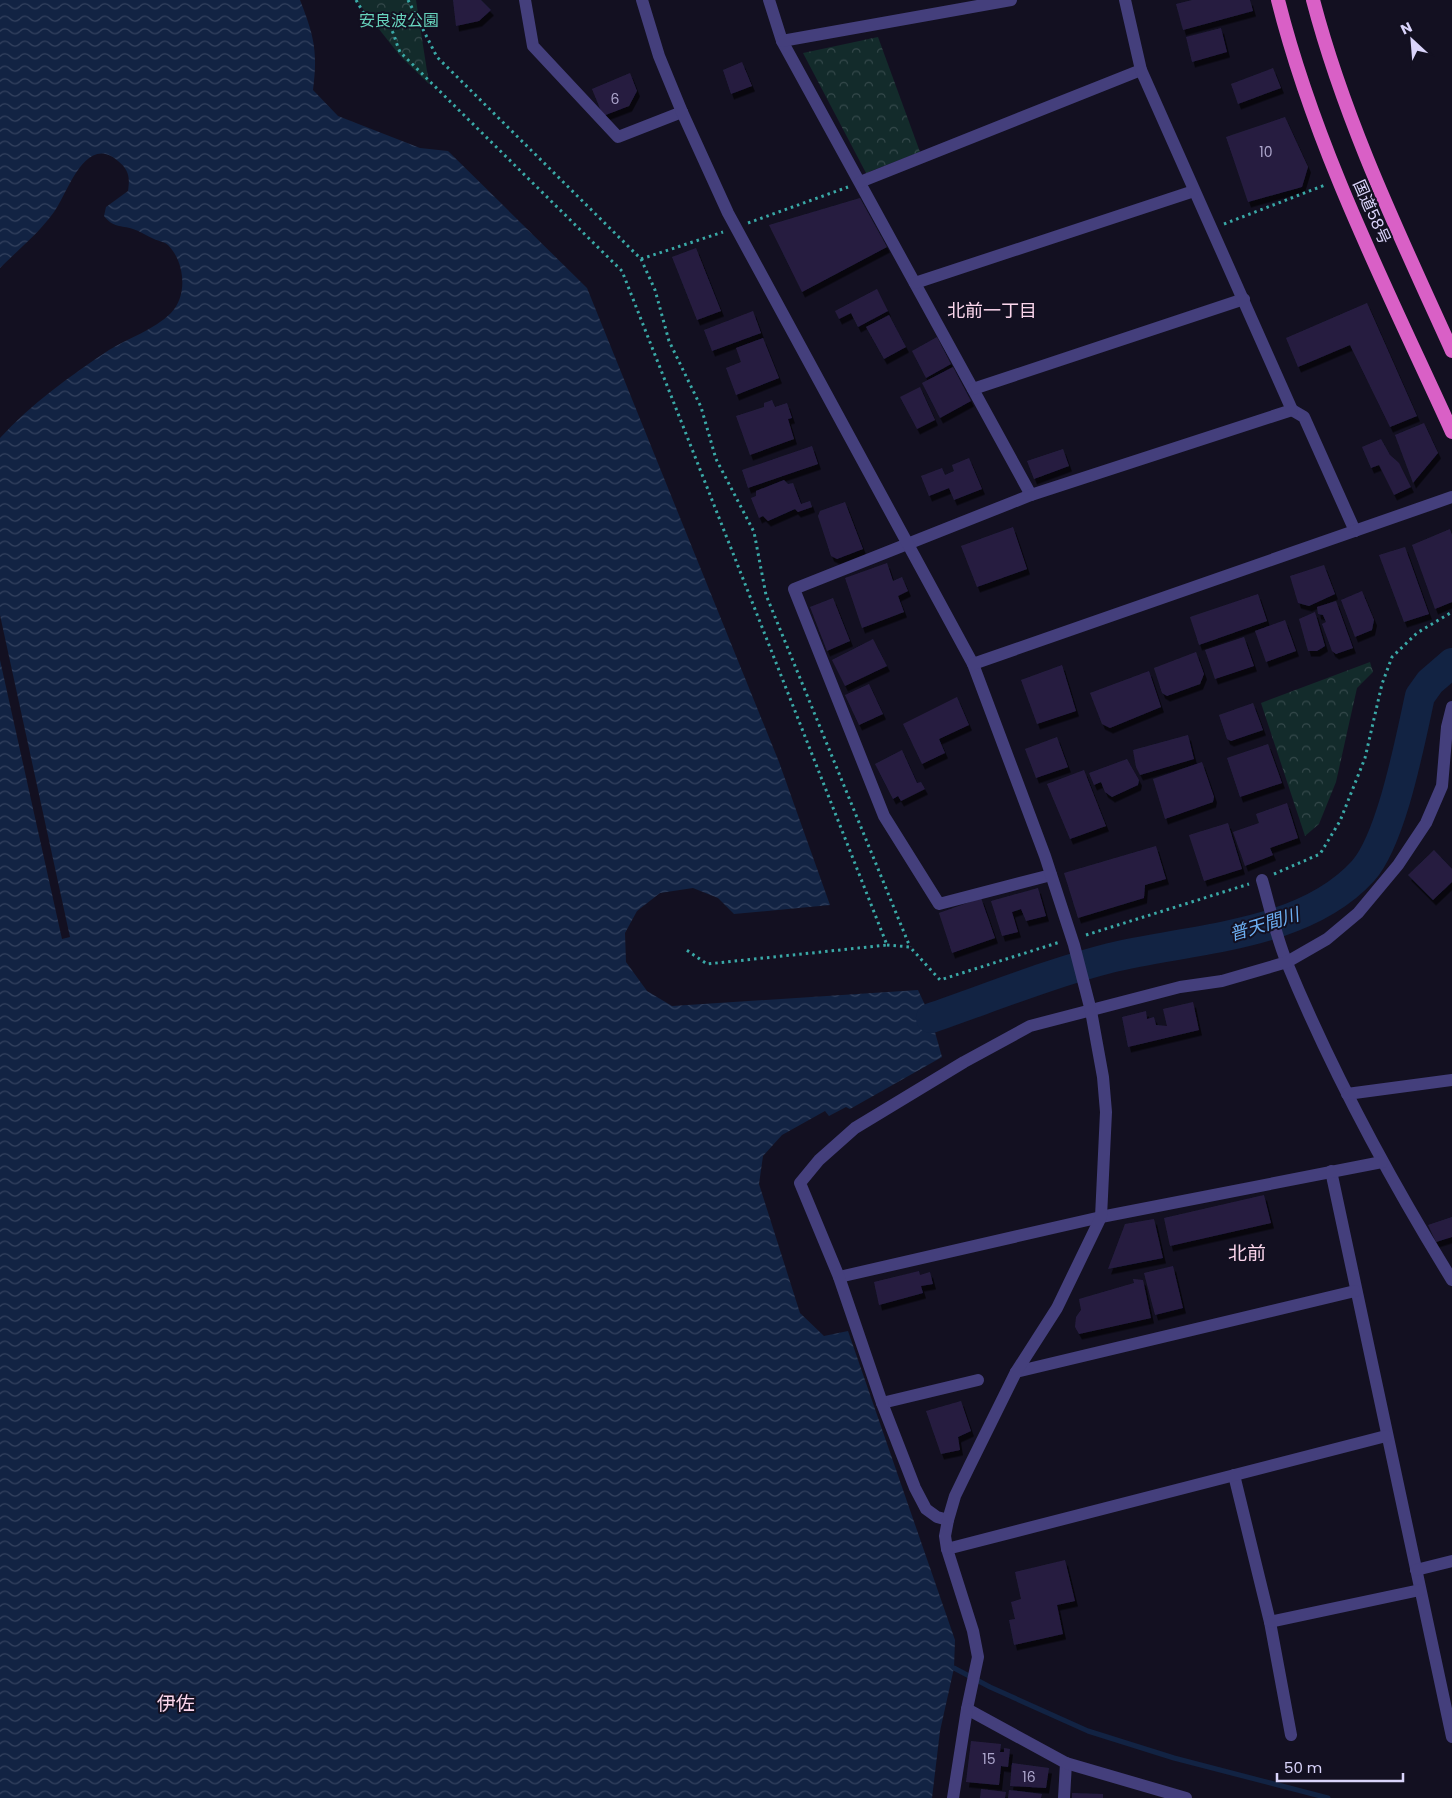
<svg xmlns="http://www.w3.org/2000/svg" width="1452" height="1798" font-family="Poppins,'Noto Sans JP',sans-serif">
<defs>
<pattern id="park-crowns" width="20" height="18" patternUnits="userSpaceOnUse" patternTransform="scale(1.25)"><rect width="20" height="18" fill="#132b2b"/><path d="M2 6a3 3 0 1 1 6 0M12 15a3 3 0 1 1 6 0" fill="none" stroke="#35494b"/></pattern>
<pattern id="water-waves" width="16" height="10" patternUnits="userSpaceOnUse" patternTransform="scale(1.25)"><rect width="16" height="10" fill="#122343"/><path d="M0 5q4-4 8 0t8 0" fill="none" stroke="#34425f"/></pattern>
<filter id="shadow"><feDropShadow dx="3" dy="5.5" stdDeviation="0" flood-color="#0009"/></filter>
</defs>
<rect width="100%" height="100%" fill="#131021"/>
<g fill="url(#park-crowns)">
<path d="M356,0h60l13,84 -28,-27z"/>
<path d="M878,37l42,115 -54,21 -63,-120z"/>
<path d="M1370,662l3,10 -16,16 -21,94 -17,42 -14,12 -44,-133z"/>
</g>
<path fill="url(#water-waves)" d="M0,0h300c14,36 18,51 13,90l25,26 82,32 28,3 139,137 192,474 51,143 -96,9 -16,-16 -25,-10 -33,5 -23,18 -12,22 1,29 21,29 25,15 246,-16 13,28 11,39 -92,52 -4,-2 -17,9 -4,-5 -43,24 -19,21 -4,28 41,129 24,23 24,-5 107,309 -1,28 -14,63 -8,67h-932v-1138l62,279 8,-2 -70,-322v-177c31,-34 70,-62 109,-88 19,-12 45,-20 62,-37 17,-17 14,-51 -3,-68 -3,-3 -10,-4 -14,-6 -7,-3 -14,-8 -21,-10 -12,-4 -20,-1 -29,-13l2,-9 22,-16c2,-14 1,-21 -10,-30 -33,-29 -51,34 -64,51 -15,21 -36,38 -54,56z"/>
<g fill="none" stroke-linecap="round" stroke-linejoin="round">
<path stroke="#122343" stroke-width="5" d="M954,1668l36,19 98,44 86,27 154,40"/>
<path stroke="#122343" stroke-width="30" d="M931,1018c58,-20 120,-45 179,-60 82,-20 193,-21 253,-87 29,-33 47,-130 57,-175l10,-14 22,-19"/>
</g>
<g fill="#261e41" filter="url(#shadow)">
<path d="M453,0h28l10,10 -12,11 -23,5z"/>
<path d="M1192,0h58l3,11 -70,19 -7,-26z"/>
<path d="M1221,28l6,24 -35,10 -6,-25z"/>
<path d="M742,62l10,24 -21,8 -8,-24z"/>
<path d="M1273,68l8,20 -43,16 -7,-20z"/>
<path d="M630,73l7,18 -8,15 -26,10 -11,-27z"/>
<path d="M1285,117l23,50 -6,20 -54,15 -22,-65z"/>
<path d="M860,198l27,49 -85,45 -33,-67z"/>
<path d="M696,248l25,63 -24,9 -25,-63z"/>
<path d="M877,289l11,22 -30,16 -7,-14 -12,6 -4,-8z"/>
<path d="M1367,303l50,113 -27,11 -40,-82 -52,22 -12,-29z"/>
<path d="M753,311l8,22 -49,18 -8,-21z"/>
<path d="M889,315l17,32 -22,12 -18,-32z"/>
<path d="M937,337l14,27 -25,14 -14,-27z"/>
<path d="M763,338l16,40 -43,17 -10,-27 15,-6 -5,-14z"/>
<path d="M953,367l18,34 -31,17 -18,-35z"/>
<path d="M920,387l15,33 -18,9 -17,-32z"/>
<path d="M772,400l3,7 12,-4 5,15 -4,1 6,20 -44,16 -14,-39 28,-9v-4z"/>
<path d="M1424,423l14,30 -25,30 -18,-48z"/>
<path d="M1381,439l9,16 9,8 12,24 -17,8 -15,-30 -8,3 -9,-21z"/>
<path d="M812,446l6,18 -70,24 -6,-18z"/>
<path d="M1063,449l6,17 -35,13 -7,-18z"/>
<path d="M969,458l13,31 -28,11 -5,-12 -20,8 -8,-20 21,-8 3,7 9,-4 -2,-6z"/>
<path d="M784,480l4,4 5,-1 8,21 9,-3 2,6 -14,5 -3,-3 -27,12 -5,-5 -4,2 -8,-20 5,-2v-5z"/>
<path d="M845,502l18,47 -26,10 -6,-3 -13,-40 2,-5z"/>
<path d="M1013,527l14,42 -50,18 -16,-41z"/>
<path d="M1450,529l2,6v67l-17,7 -23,-64z"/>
<path d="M1405,547l24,67 -25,8 -25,-67z"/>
<path d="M887,563l6,18 9,-4 6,14 -10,5 6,16 -42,16 -17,-50z"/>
<path d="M1324,565l11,29 -26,12 -11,-3 -8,-27z"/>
<path d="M1362,591l12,29 -2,10 -17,7 -14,-37z"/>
<path d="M1258,594l9,27 -68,24 -9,-28z"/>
<path d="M833,598l17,43 -23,10 -17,-44z"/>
<path d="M1336,601l17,47 -17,6 -4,-3 -10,-27 4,-2 -3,-7 -5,-1 -1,-7z"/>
<path d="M1315,612l10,34 -8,5h-9l-9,-32z"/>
<path d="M1285,620l11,31 -30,11 -11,-31z"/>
<path d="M1244,637l10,29 -39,13 -10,-29z"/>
<path d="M873,639l14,27 -42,20 -13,-26z"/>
<path d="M1196,652l8,22 -4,10 -33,12 -5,-3 -8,-25z"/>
<path d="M1062,665l14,46 -39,13 -16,-44z"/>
<path d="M1149,671l12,36 -51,21 -8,-4 -12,-31z"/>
<path d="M869,684l14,30 -24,11 -14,-30z"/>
<path d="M957,697l12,28 -30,14 6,14 -23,11 -19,-40z"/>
<path d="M1253,703l10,27 -32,11 -4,-2 -8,-24z"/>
<path d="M1188,735l6,24 -54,16 -4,-8 -3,-17z"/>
<path d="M1057,737l11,30 -32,11 -11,-29z"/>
<path d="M1268,744l14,39 -42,14 -13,-39z"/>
<path d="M902,750l15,33 4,-1 4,7 -24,12 -3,-5 -5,3 -18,-35z"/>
<path d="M1127,759l12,21 -1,5 -26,12 -7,-5 -4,-10 -7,3 -5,-12z"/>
<path d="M1202,762l12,35 -1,5 -48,17 -12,-40z"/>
<path d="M1084,770l22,56 -36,13 -23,-55z"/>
<path d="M1287,803l11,35 -28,10 3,7 -28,11 -12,-34 26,-9 -3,-9z"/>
<path d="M1228,823l14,46 -38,12 -15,-46z"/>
<path d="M1156,846l10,33 -21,6 -1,13 -66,20 -14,-45z"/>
<path d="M1434,850l18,19v13l-19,18 -25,-25z"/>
<path d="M1038,888l8,28 -20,5 -5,-12 -9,3 6,20 -16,4 -11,-35z"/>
<path d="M981,898l14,40 -43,15 -13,-40z"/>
<path d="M1193,1002l6,28 -71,17 -6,-30 24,-6 1,8 7,-2 2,8 11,1 -4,-17z"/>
<path d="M1264,1195l7,28 -101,23 -6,-28z"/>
<path d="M1452,1217v20l-16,5 -8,-17z"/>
<path d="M1154,1219l9,39 -55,11 17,-45z"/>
<path d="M1173,1266l10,42 -28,7 -11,-42z"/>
<path d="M919,1271l1,4 10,-3 3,12 -12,2 2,7 -44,12 -5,-23z"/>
<path d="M1133,1279l10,1 8,38 -72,16 -4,-7 1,-10 5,-7 -2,-11 55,-16z"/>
<path d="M961,1401l10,30 -13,6 2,13 -19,4 -15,-43z"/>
<path d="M1065,1560l10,41 -18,4 6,29 -49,11 -5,-25 6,-1 -4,-17 10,-3 -6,-27z"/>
<path d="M971,1741l30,3 -1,8h4v-4l6,1 -2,18 -7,-1 -2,19 -33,-3z"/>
<path d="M1012,1763l37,5 -3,20 -36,-2z"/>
<path d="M981,1789l25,3 -1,6h-25z"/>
<path d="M1009,1790l33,4 -1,4h-33z"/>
<path d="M1072,1793l31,1v4h-31z"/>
</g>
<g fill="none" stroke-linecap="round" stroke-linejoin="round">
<g stroke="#3aa9a7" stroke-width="3" stroke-dasharray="2.5 4" stroke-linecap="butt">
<path d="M356,0l13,22c27,0 22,10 31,30l222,219 265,674 -180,19 -22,-15"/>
<path d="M408,0l29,57 204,202 14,31 14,51 32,66 15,52 38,73 12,63 144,352"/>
<path d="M748,223l100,-36"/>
<path d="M1224,224l101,-39"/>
<path d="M641,259l82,-27"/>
<path d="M1274,874l46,-20 20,-33 25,-63 17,-74 10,-27 25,-24 35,-21"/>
<path d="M1086,935l163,-51"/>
<path d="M887,945l23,2 30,33 120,-38"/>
</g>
<path stroke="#443f7c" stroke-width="12" d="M1292,410l12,7 51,114"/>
<g stroke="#443f7c" stroke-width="12">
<path d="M525,0l8,46 85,91 64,-25"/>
<path d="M769,0l13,41 249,454"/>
<path d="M782,41l229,-41"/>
<path d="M860,182l281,-112"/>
<path d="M915,283l279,-92"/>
<path d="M973,389l271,-90"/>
<path d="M1051,875l-112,29 -55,-88 -90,-227 237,-94 261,-85 -151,-340 -16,-70"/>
<path d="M1262,880c8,27 14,57 25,83 46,111 102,215 165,317"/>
<path d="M1347,1094l105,-14"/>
<path d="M1331,1171l121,566"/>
<path d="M839,1277l262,-60 281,-55"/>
<path d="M1016,1372l339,-81"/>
<path d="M882,1403l96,-23"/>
<path d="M1234,1475l36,147 21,113"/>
<path d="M948,1520l-11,-3 -11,-8 -11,-21 -33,-85 -43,-126 -39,-94 19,-23 36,-32 109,-66 66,-36 150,-39 42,-6 65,-19 40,-23 31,-26 40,-48 28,-42 16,-37 5,-59 5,-20"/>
<path d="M1416,1570l36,-9"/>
<path d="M1270,1622l150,-32"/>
<path d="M1064,1798l2,-35"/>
<path d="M1186,1798l-120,-35 -99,-54 11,-52 -5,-26 -26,-82 439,-113"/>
</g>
<g stroke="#443f7c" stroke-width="12">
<path d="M642,0l17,56 23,56 46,101 245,451 72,192 29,89 17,66 12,66 3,35 -5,105 -44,91 -41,64 -46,93 -15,31 -7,24 -3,16 2,13"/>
<path d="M973,664l479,-167"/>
<path d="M953,1798l14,-89"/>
</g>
<g stroke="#d960c6" stroke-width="14">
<path d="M1278,0c38,151 110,291 174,432"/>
<path d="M1313,0c32,122 87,236 139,351"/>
</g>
</g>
<g text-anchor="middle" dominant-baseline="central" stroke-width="4" stroke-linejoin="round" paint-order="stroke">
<g font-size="14" fill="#ada6cc">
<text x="615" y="99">6</text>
<text x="1266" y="152">10</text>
<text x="989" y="1759">15</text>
<text x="1029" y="1777">16</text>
</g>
<g font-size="16" fill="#67d4bd" stroke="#131021">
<text x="399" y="20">安良波公園</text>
</g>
<g font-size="16" fill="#dad4fb" stroke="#131021">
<text transform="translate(1372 212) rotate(66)">国道58号</text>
</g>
<g font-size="18" fill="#fbd6ec" stroke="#131021">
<text x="992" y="310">北前一丁目</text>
</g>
<g font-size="18" font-style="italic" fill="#6caef1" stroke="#131021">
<text transform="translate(1264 924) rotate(-17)">普天間川</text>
</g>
<g font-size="19" fill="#fbd6ec" stroke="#131021">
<text x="1247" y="1253">北前</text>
<text x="176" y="1703">伊佐</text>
</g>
</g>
<g transform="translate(1412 40) rotate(334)" stroke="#131021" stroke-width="4" paint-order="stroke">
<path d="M0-4L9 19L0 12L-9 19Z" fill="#dad4fb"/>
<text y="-8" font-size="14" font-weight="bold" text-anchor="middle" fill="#dad4fb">N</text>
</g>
<path d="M1277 1773v8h126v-8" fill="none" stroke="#dad4fb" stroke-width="2.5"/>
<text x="1284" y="1773" font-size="15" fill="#dad4fb" stroke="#131021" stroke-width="4" paint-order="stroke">50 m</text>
</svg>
